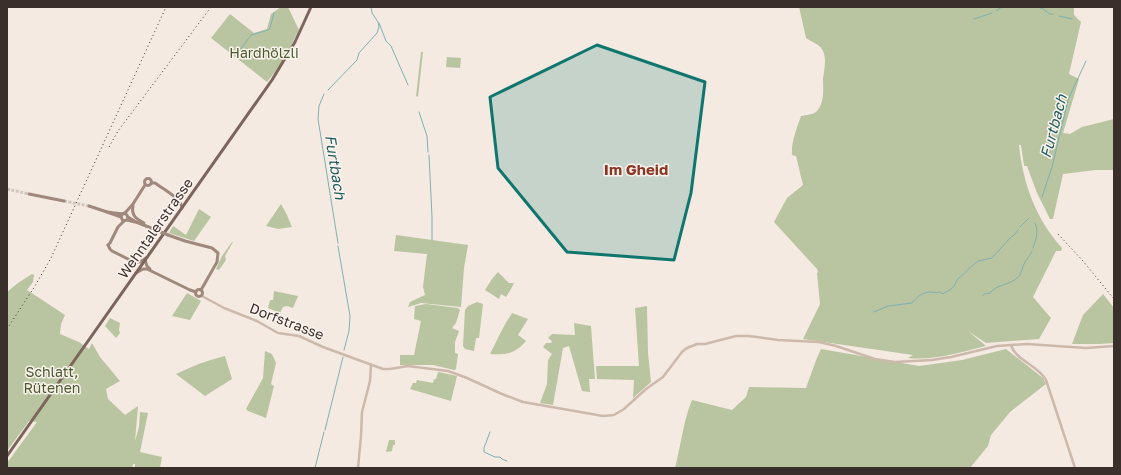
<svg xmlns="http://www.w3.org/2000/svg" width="1121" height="475" font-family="'Golos Text',sans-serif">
<rect width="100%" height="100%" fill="#f4eae1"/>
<g fill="#b9c4a0">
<path d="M281,7h7l11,23 -18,34 -14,18 -56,-44 19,-24 24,19 13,-4 4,-15z"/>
<path d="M799,7h275v8l7,7 -12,52 10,5 -16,54 7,1 12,-7 32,-8v51h-19l-32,4 -10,45h-3l-13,-26 -10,-27h-3l-3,-21h-2c4,39 17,74 43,103l-1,3h-5l-23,46 18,21 -12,21 -53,4 -18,-12 18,15c-25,6 -52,15 -78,12l5,-3 -110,-16 17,-35 -3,-31 1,-1 -1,-3 -43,-47 13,-24 16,-13 -7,-29 -4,-1c-1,-13 5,-27 9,-39 4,-1 11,-1 15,-4 9,-9 7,-22 7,-33 1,-9 4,-19 0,-28 -2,-6 -11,-9 -17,-13z"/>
<path d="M421,52h2l-5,45 -2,-1z"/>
<path d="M447,57l14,1 -1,10 -14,-1z"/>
<path d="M281,204l6,11 5,12 -14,2 -12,-3z"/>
<path d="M199,209l12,8 -17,24 -25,-8 4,-7 13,9z"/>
<path d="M396,235l72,10 -4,23 -3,39 -40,-4 -13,4 2,-5 15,-7 -2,-8 4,-33 -33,-3z"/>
<path d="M232,242h1l-8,14 1,4 -7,10 -3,-1 6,-13z"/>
<path d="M498,272l11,11h5l-3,6 -5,8 -5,-3 -2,5 -14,-9 7,-11z"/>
<path d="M32,274l2,1 -1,7 -6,8 38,25 -4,9 -1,10 19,8 10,7 3,-6 8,14 20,24 -14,8 2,10 17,16 13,-9 -3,35 4,-14 1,-15 8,1 -8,39 22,5 -2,11h-25v-4h-2l-1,4h-125v-5l30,-41 -8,-1 -22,30v-159l11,-9z"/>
<path d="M274,291l24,5 -5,12 -6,-2 -4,1 -3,6 -12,-5 2,-8h3z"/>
<path d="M187,293l14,8 -11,19 -18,-4z"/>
<path d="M1103,294l11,14v35l-15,1h-27l11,-29z"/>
<path d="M477,302l6,2 -4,34h-3l-2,13 -9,-2 -2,-3 2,-36 3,-4z"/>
<path d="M426,304l32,4 2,2 -4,13 -4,5 7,3 -4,11v11l3,1 -2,15 -2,1 -21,-5h-33v-10h14l7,-34 -7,-2 1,-13z"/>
<path d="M647,306l1,47 3,29 -18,16 1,-18 -37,-1 -1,-13h43l-4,-58z"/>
<path d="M512,313l16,6 -10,16 8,6c-11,13 -20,14 -36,13l13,-26z"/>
<path d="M110,318l10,5 -1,7 1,3 -4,5 -11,-12z"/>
<path d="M574,323l17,3 4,53h-6l1,13 -8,-1 -13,-45 -6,2 -10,57 -13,-2 7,-19 1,-24 4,-6 -9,-7 3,-4h5l1,-2 -4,-3 4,-4 23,1z"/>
<path d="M821,349l98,17 43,-6 44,-11 37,29 3,6 -36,28 -19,23 -3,11 -18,22h-295c6,-23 8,-46 17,-68l40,10 14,-13 3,-10 57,1c5,-13 9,-27 15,-39z"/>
<path d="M265,351l7,3 4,9 -5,21 3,2 -8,32 -18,-7 -2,-2 17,-31z"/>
<path d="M225,356l7,23 -27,17 -29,-22c16,-8 32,-14 49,-18z"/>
<path d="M438,372l19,4 -6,25 -41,-12 3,-6h3l1,-3 16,3 1,-4h2z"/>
<path d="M389,440h6v5h-2l-1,6 -6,1z"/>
</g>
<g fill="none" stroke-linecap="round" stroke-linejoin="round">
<g stroke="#7fb1b1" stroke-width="1">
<path d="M1038,7l5,2 7,5h3"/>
<path d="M996,11l6,-4"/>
<path d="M1059,16l13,3"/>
<path d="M974,19l18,-6"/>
<path d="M379,23l7,18 5,5 17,39"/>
<path d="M241,49l10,-14 17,-5 2,-2 4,-15"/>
<path d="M328,90l29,-30 2,-7 18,-20 2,-6 -1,-5 -6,-9 -1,-6"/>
<path d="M324,94l-5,12 -1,13 20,124"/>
<path d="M419,112l8,24 1,16"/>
<path d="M429,155l3,62v23"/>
<path d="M1042,197l10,-30 16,-67 18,-39"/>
<path d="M1020,227l9,-9"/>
<path d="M338,246l12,70 -1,15 -5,19"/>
<path d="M1033,248c3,-9 6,-16 2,-25"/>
<path d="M982,296l2,-2 6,-1c6,-8 19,-8 27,-15 5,-4 5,-11 8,-16 3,-4 5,-7 7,-11"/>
<path d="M874,312l14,-6 24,-3c4,-5 10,-11 18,-11 4,0 6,1 10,0l2,2 8,-4 4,-4 3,-6 15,-14 6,-5 14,-3 19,-21 3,-2 4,-5"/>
<path d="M325,430l18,-73"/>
<path d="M490,432l-6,16v4l11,5h5l2,2 5,2"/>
<path d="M315,468l9,-36"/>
</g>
<g stroke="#cfc5bd" stroke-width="3" stroke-dasharray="3 1.5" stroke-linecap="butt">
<path d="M7,189l22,5"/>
<path d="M64,201l25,5"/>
</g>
<g stroke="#cdb9ac" stroke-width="2.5">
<path d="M202,296l22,12 33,13 21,12 21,3 24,11 60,22h7l18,-3 40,5 19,7 35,16 21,8 80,14 11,-1 10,-6 22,-20 17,-12 19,-25 5,-4 10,-4h8l31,-8h13l29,4 41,2 17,4 39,13 20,3 37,-2 19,-3 46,-11 14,-1 16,-1 59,4 28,-2"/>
<path d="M1011,345c4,15 27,20 35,35l29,88"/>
<path d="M358,468l3,-32 1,-24 8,-31 1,-16"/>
</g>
<g stroke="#a0887d" stroke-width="3">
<circle cx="148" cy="182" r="3.5"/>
<path d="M151,183h4c8,6 26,15 27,25"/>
<path d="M29,194l35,7"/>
<path d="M89,206l18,6 14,5"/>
<path d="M133,206c-2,9 3,13 11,17"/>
<path d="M107,212l16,2"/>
<path d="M125,213l8,-9 12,-19"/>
<path d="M128,217l8,5 25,10"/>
<path d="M127,220l1,-2 -1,-3 -3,-2 -2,1 -1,3 2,4 4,-1 8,2"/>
<path d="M168,235l17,6 27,7 6,5 -1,9 -16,28"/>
<path d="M108,245l2,4 2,2 22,11h6l6,-4"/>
<path d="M108,245l2,-2 8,-16 6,-6"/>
<path d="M145,260l2,6 3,3"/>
<path d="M136,273l7,-4h4l43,21 6,2"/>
<circle cx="199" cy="293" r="3.5"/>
</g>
<path stroke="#7c655c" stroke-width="3" d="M7,456l265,-376 23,-38 16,-35"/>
<g stroke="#3b2f2b" stroke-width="1" stroke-dasharray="1 3" stroke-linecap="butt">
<path d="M109,147l9,-16 93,-124"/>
<path d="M1058,234l25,27 31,38"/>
<path d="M7,329l28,-43 16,-28 115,-251"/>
</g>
<path stroke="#a0887d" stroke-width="3" d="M161,232l7,3"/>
</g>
<path fill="#0f766e" fill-opacity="0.2" stroke="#0f766e" stroke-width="3" stroke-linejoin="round" d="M597,45l108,37 -14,111 -17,67 -107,-8 -69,-84 -8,-71z"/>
<g text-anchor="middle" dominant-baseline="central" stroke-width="3" stroke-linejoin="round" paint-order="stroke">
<g font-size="14" fill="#4c592e" stroke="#fbf4ee">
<text x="264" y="52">Hardhölzli</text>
<text x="52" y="371">Schlatt,<tspan x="52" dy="16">Rütenen</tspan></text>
</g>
<g font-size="14" fill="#3b2f2b" stroke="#fbf4ee">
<text transform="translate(155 228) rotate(-55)">Wehntalerstrasse</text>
<text transform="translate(287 321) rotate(21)">Dorfstrasse</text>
</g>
<g font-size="15" font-style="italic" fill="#1f5c5d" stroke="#fbf4ee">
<text transform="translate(1053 126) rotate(-75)">Furtbach</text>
<text transform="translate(336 167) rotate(81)">Furtbach</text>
</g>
<g font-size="15" font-weight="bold" fill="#8b3623" stroke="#fbf4ee">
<text x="636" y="169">Im Gheid</text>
</g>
</g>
<rect width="1121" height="475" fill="none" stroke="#3b2f2b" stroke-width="16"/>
</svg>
